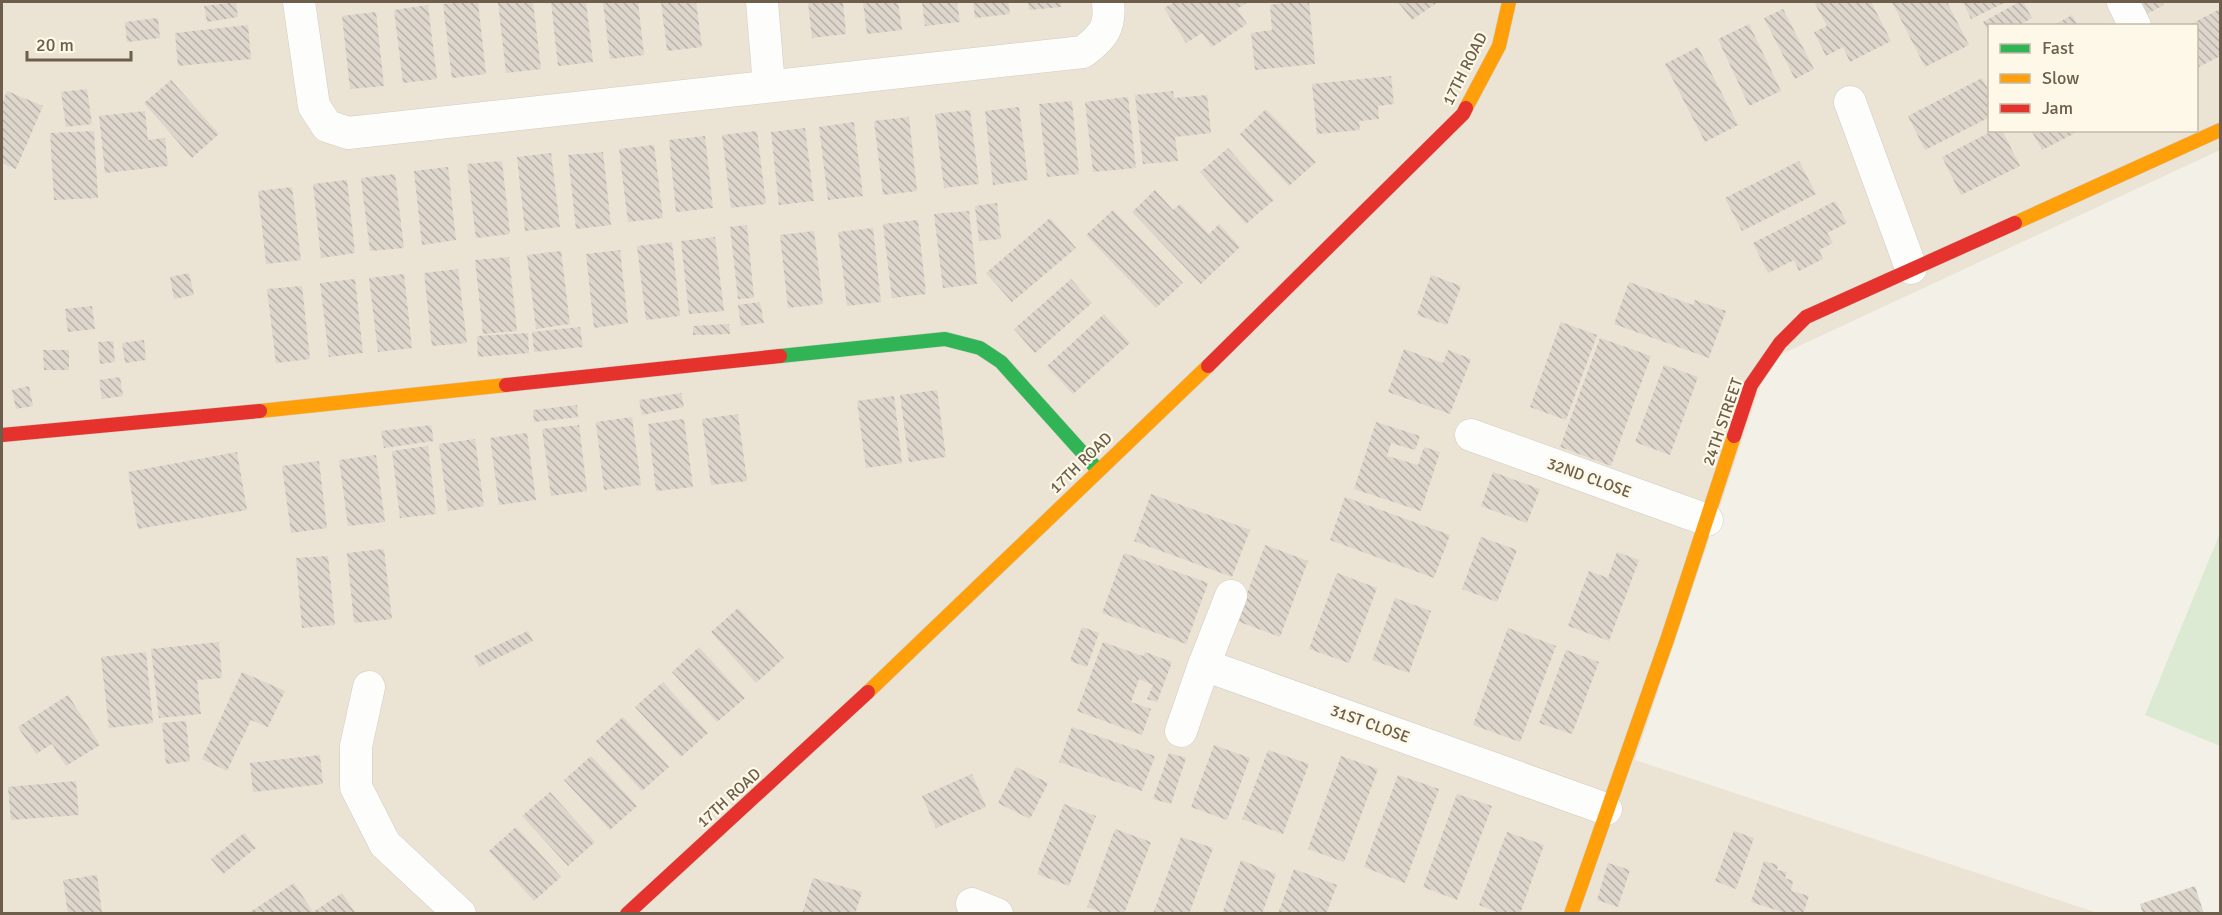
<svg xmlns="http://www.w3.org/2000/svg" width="2222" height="915" font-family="Signika,sans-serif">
<defs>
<pattern id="building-back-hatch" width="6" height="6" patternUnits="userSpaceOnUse" patternTransform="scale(1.5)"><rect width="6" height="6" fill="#ddd6cd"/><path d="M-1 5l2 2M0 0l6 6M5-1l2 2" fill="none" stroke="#b7b1a8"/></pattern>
</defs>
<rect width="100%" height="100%" fill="#f3f0e7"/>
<path fill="#ebe3d4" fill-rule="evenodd" d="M2,2h2218v148l-451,210 -134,400 463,153 -2096,1zM1990,26h206v104h-206z"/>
<path fill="#dcead3" d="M2220,533v213l-75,-31z"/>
<g fill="url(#building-back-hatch)">
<path d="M236,2l2,15 -31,5 -3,-16z"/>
<path d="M467,2h11l8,72 -34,4 -9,-74z"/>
<path d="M498,2h35l8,67 -35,4z"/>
<path d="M551,2h35l7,60 -35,4z"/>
<path d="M603,2h35l6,53 -34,4z"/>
<path d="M661,2h35l6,45 -35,4z"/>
<path d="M808,2h35l3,32 -34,4z"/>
<path d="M863,2h35l4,28 -35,4z"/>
<path d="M922,2h35l3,20 -35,4z"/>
<path d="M973,2h35l2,12 -35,4z"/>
<path d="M1028,2h33v5l-32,3z"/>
<path d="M1175,2h73l-11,7 10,15 -35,23 -10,-14 -16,10 -22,-35z"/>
<path d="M1282,2h27l6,62 -60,6 -4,-37 21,-3 -2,-25 12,-2z"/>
<path d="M1398,2h40l-26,18z"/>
<path d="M1814,2h57l20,39 -41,21 -7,-15 -17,9 -12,-24 13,-6z"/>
<path d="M1892,2h55l22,43 -44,22z"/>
<path d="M1963,2h43l-35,17z"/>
<path d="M2019,2h4l9,16 -14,8h-28v7l-7,-11z"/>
<path d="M2136,2h26l2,3 -21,11z"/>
<path d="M428,5l9,74 -34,4 -9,-73z"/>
<path d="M1783,9l31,60 -19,10 -31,-61z"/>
<path d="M2220,9v47l-23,12 -1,-42h-9z"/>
<path d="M376,12l8,74 -34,3 -8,-73z"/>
<path d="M2072,15l6,11h-26z"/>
<path d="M158,18l2,20 -33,4 -2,-20z"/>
<path d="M1749,24l32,67 -32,15 -31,-67z"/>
<path d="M248,25l3,34 -73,7 -3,-33z"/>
<path d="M1698,47l40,78 -33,17 -40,-78z"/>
<path d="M1391,76l3,28 -16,2 1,13 -20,2 1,9 -43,4 -5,-50z"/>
<path d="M1982,78l8,15v24l-65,33 -17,-34z"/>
<path d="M171,80l48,54 -27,24 -48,-55z"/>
<path d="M87,89l5,35 -26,3 -5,-35z"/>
<path d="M7,91l36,15 -27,63 -14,-6v-59z"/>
<path d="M1173,91l1,7 33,-3 4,38 -36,4 3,24 -35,3 -8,-69z"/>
<path d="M1128,97l8,71 -43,4 -8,-70z"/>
<path d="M1072,101l7,73 -32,3 -8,-73z"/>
<path d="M1019,107l9,73 -35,5 -8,-74z"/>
<path d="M1266,109l50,53 -27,24 -49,-52z"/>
<path d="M970,110l9,74 -35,4 -9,-74z"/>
<path d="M145,111l3,29 17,-2 3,28 -63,7 -6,-57z"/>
<path d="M909,117l8,74 -34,4 -9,-74z"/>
<path d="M854,122l9,74 -35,4 -9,-73z"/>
<path d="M805,128l9,73 -35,4 -8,-73z"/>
<path d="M1994,130h8l18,36 -59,29 -19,-38z"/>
<path d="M2031,130h50l-39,20z"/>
<path d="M94,131l4,67 -44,2 -4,-67z"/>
<path d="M757,131l9,73 -35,4 -9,-73z"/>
<path d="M705,136l8,72 -37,4 -7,-72z"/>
<path d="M654,145l9,73 -35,4 -9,-73z"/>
<path d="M1228,148l46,52 -28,24 -46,-52z"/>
<path d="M603,152l8,73 -35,4 -8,-74z"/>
<path d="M551,153l9,74 -35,4 -8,-74z"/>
<path d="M502,161l8,73 -34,4 -9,-74z"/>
<path d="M1799,161l17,33 -74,37 -17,-33z"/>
<path d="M448,167l8,73 -34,5 -8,-74z"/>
<path d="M395,174l9,74 -34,3 -9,-73z"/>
<path d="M347,180l8,73 -34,5 -8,-74z"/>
<path d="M292,187l9,73 -35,4 -8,-73z"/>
<path d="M1155,190l18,20 7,-6 29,30 10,-10 21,23 -39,37 -69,-72z"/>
<path d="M1835,201l12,22 -20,10 6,10 -14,7 4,9 -24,12 -5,-11 -26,13 -15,-30z"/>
<path d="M997,203l4,36 -22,2 -4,-35z"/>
<path d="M1113,210l70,73 -27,25 -70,-73z"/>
<path d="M969,211l8,73 -34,4 -9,-74z"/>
<path d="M1050,218l26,30 -64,54 -26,-29z"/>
<path d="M918,220l8,74 -34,4 -9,-74z"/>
<path d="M747,225l7,73 -16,1 -8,-72z"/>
<path d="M873,228l8,74 -34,4 -9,-74z"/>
<path d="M814,231l9,73 -35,4 -8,-73z"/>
<path d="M715,237l9,74 -35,3 -8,-73z"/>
<path d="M672,242l8,74 -34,4 -9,-74z"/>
<path d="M620,250l8,73 -34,5 -8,-74z"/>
<path d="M561,251l9,73 -34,5 -9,-74z"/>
<path d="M509,257l8,74 -34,3 -8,-74z"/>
<path d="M458,269l9,74 -35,3 -8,-73z"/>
<path d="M189,273l5,22 -20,4 -4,-22z"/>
<path d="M404,274l8,74 -34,4 -9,-74z"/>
<path d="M1431,275l30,11 -14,39 -30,-10z"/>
<path d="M355,279l8,74 -34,4 -9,-74z"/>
<path d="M1071,279l21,24 -57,50 -21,-24z"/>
<path d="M1629,282l64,23 2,-5 31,11 -17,47 -95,-34z"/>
<path d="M302,286l8,73 -34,4 -9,-74z"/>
<path d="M760,302l4,21 -23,3 -3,-21z"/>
<path d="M92,306l3,23 -27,3 -3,-23z"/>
<path d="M1104,314l26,29 -57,51 -26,-28z"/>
<path d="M1561,322l36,13 -31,85 -36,-13z"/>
<path d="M729,324l1,10 -37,1v-9z"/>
<path d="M580,327l3,20 -49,5 -2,-20z"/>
<path d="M528,333l1,20 -51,4 -1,-21z"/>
<path d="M1600,338l51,18 -40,110 -51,-19z"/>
<path d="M144,340l2,20 -21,3 -3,-20z"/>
<path d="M113,341l2,21 -15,2 -2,-22z"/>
<path d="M1404,349l39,14 5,-13 23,9 -21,55 -62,-22z"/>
<path d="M43,350h26v20h-25z"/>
<path d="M1664,365l34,12 -28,78 -35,-13z"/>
<path d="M120,377l3,19 -21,3 -3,-19z"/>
<path d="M29,386l4,20 -17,3 -4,-19z"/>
<path d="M937,390l9,67 -37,5 -9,-67z"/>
<path d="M681,393l3,14 -42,8 -3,-15z"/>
<path d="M894,396l8,67 -36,5 -9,-67z"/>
<path d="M577,405l1,12 -44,5 -1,-12z"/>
<path d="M738,414l9,67 -36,4 -9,-66z"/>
<path d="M632,417l9,68 -37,5 -8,-68z"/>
<path d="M684,419l9,68 -37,4 -8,-67z"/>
<path d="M1376,422l44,14 -5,14 -24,-7 -4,13 31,9 6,-18 16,5 -19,59 -67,-22z"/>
<path d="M431,425l3,16 -50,7 -3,-17z"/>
<path d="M579,425l8,66 -36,5 -9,-67z"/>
<path d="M527,433l9,67 -37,5 -9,-67z"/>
<path d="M475,439l9,67 -36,5 -9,-67z"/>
<path d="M428,446l8,68 -36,4 -8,-67z"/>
<path d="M237,452l10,58 -109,19 -10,-57z"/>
<path d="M376,455l9,67 -37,4 -9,-66z"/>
<path d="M319,461l8,67 -36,5 -9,-67z"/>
<path d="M1493,472l47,17 -13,34 -46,-17z"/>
<path d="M1151,494l99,36 -18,47 -98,-36z"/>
<path d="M1345,497l105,38 -16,43 -104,-38z"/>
<path d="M1481,537l36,13 -20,52 -35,-13z"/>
<path d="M1265,545l43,16 -28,76 -43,-16z"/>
<path d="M384,549l8,70 -38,4 -7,-70z"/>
<path d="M1617,552l22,8 -30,81 -41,-15 21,-55 19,7z"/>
<path d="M1124,553l84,30 -22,61 -84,-31z"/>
<path d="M328,556l7,69 -33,3 -6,-70z"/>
<path d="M1337,573l40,15 -28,75 -40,-14z"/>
<path d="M1395,598l36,13 -22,62 -37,-13z"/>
<path d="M738,608l46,50 -28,25 -45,-51z"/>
<path d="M1082,627l17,6 -12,34 -17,-6z"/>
<path d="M1508,628l48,18 -36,96 -47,-17z"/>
<path d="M528,631l5,10 -54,26 -5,-11z"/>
<path d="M219,642l3,36 -25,2 4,34 -42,4 -8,-69z"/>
<path d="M1103,642l40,14 2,-4 27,10 -15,40 -10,-3 6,-14 -14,-6 -8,23 20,7 -9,26 -65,-24z"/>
<path d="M699,647l46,51 -28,24 -45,-50z"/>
<path d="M1566,650l33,12 -27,72 -33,-11z"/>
<path d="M146,652l7,71 -44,5 -8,-71z"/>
<path d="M242,672l43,19 -17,36 -17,-7 -24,51 -25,-12z"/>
<path d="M663,682l45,51 -27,24 -46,-50z"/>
<path d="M68,695l32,50 -34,21 -14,-22 -16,10 -18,-27z"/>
<path d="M623,717l46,50 -27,24 -46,-50z"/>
<path d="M186,721l4,40 -24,3 -4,-41z"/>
<path d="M1072,727l83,29 -13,35 -83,-29z"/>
<path d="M1214,745l36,13 -23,62 -36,-13z"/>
<path d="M1268,750l41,14 -26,70 -41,-15z"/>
<path d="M1169,753l17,5 -15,46 -18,-5z"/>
<path d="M320,755l3,29 -70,8 -3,-29z"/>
<path d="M591,756l46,50 -27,24 -46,-50z"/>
<path d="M1341,756l37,13 -34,93 -36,-13z"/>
<path d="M1016,767l32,16 -18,36 -32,-16z"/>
<path d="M972,774l14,33 -50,21 -14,-32z"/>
<path d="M1398,775l41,14 -34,94 -41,-16z"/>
<path d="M76,781l3,34 -68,5 -3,-33z"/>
<path d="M550,792l45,50 -27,24 -46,-50z"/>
<path d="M1457,794l35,12 -35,94 -34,-13z"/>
<path d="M1064,804l32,12 -27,70 -32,-12z"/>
<path d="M516,827l45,50 -27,24 -45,-50z"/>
<path d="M1115,829l36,13 -27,72h-18l-19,-7z"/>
<path d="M1734,831l20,7 -18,51 -21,-8z"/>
<path d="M1507,832l37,13 -24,69h-18l-23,-9z"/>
<path d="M244,833l12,15 -33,26 -12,-15z"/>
<path d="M1181,837l32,11 -24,66h-36z"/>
<path d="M1241,860l35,14 -14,40h-40z"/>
<path d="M1764,861l14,4 -1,5 10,2 -2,6 8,3 -2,10 18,5 -6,18h-14l-38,-12z"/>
<path d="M1608,863l22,7 -12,37 -21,-7z"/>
<path d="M1294,869l43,16 -11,29h-48z"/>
<path d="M97,875l5,38 -34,1 -5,-34z"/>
<path d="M813,878l49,14 -7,22h-53z"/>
<path d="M294,883l19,29 29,-19 14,21h-109z"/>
<path d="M2195,886l9,28h-61l-3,-10z"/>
</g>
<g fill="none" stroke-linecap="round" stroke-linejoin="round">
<g stroke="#d2ccc3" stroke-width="33">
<g id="street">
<path d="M299,2l15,104 13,20 21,7 735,-81c20,-15 28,-25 25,-50"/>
<path d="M762,2l7,84"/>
<path d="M2123,2l12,24"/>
<path d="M1850,102l61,166"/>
<path d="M1471,435l236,85"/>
<path d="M1231,596l-27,69 402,144"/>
<path d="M369,687l-13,59v41l29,57 75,70"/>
<path d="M1181,731l23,-66"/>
<path d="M972,904l25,10"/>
</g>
</g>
<g stroke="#d3cec3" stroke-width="15">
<path id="fast" d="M780,356l165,-17 35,9 21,14 97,108"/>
</g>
<g stroke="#d3cec3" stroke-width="15">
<g id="slow">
<path d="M1466,108l33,-62 10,-44"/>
<path d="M2015,223l205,-93"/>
<path d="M260,411l246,-26"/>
<path d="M868,692l340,-326"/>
<path d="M1571,914l97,-277 66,-201"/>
</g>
</g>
<g stroke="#d3cec3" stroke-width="15">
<g id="jam">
<path d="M1208,366l255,-252 3,-6"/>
<path d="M506,385l274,-29"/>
<path d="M2,435l258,-24"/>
<path d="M1734,436l17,-51 29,-42 26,-26 209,-94"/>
<path d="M627,914l241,-222"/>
</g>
</g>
<use href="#street" stroke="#fdfdfb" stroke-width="32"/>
<use href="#fast" stroke="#30b455" stroke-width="14"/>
<use href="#slow" stroke="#ff9f0a" stroke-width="14"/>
<use href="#jam" stroke="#e5322d" stroke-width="14"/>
</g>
<g text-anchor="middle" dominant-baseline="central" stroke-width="4.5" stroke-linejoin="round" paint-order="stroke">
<g font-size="16" fill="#6d5e4b" stroke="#fdf8e7">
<text transform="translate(1465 69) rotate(-63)">17TH ROAD</text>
<text transform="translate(1723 422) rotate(-71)">24TH STREET</text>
<text transform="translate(1081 463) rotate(-44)">17TH ROAD</text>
<text transform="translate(1589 478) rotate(20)">32ND CLOSE</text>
<text transform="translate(1370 724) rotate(20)">31ST CLOSE</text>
<text transform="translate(729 798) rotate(-42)">17TH ROAD</text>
</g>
</g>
<rect width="2222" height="915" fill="none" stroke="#6d5e4b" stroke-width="6"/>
<rect x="1988" y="24" width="210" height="108" fill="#fdf8e7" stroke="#c3baa9" stroke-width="1.5"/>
<rect x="2000" y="44" width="30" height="9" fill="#30b455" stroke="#c3baa9" stroke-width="1.5"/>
<text x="2042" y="54" font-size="18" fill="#6d5e4b">Fast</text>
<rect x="2000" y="74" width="30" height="9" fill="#ff9f0a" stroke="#c3baa9" stroke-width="1.5"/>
<text x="2042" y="84" font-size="18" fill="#6d5e4b">Slow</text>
<rect x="2000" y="104" width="30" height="9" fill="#e5322d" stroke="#c3baa9" stroke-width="1.5"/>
<text x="2042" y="114" font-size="18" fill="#6d5e4b">Jam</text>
<path d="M27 51v9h104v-9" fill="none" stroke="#6d5e4b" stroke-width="3"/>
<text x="36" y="51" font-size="18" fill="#6d5e4b" stroke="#fdf8e7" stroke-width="4.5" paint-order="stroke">20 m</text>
</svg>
